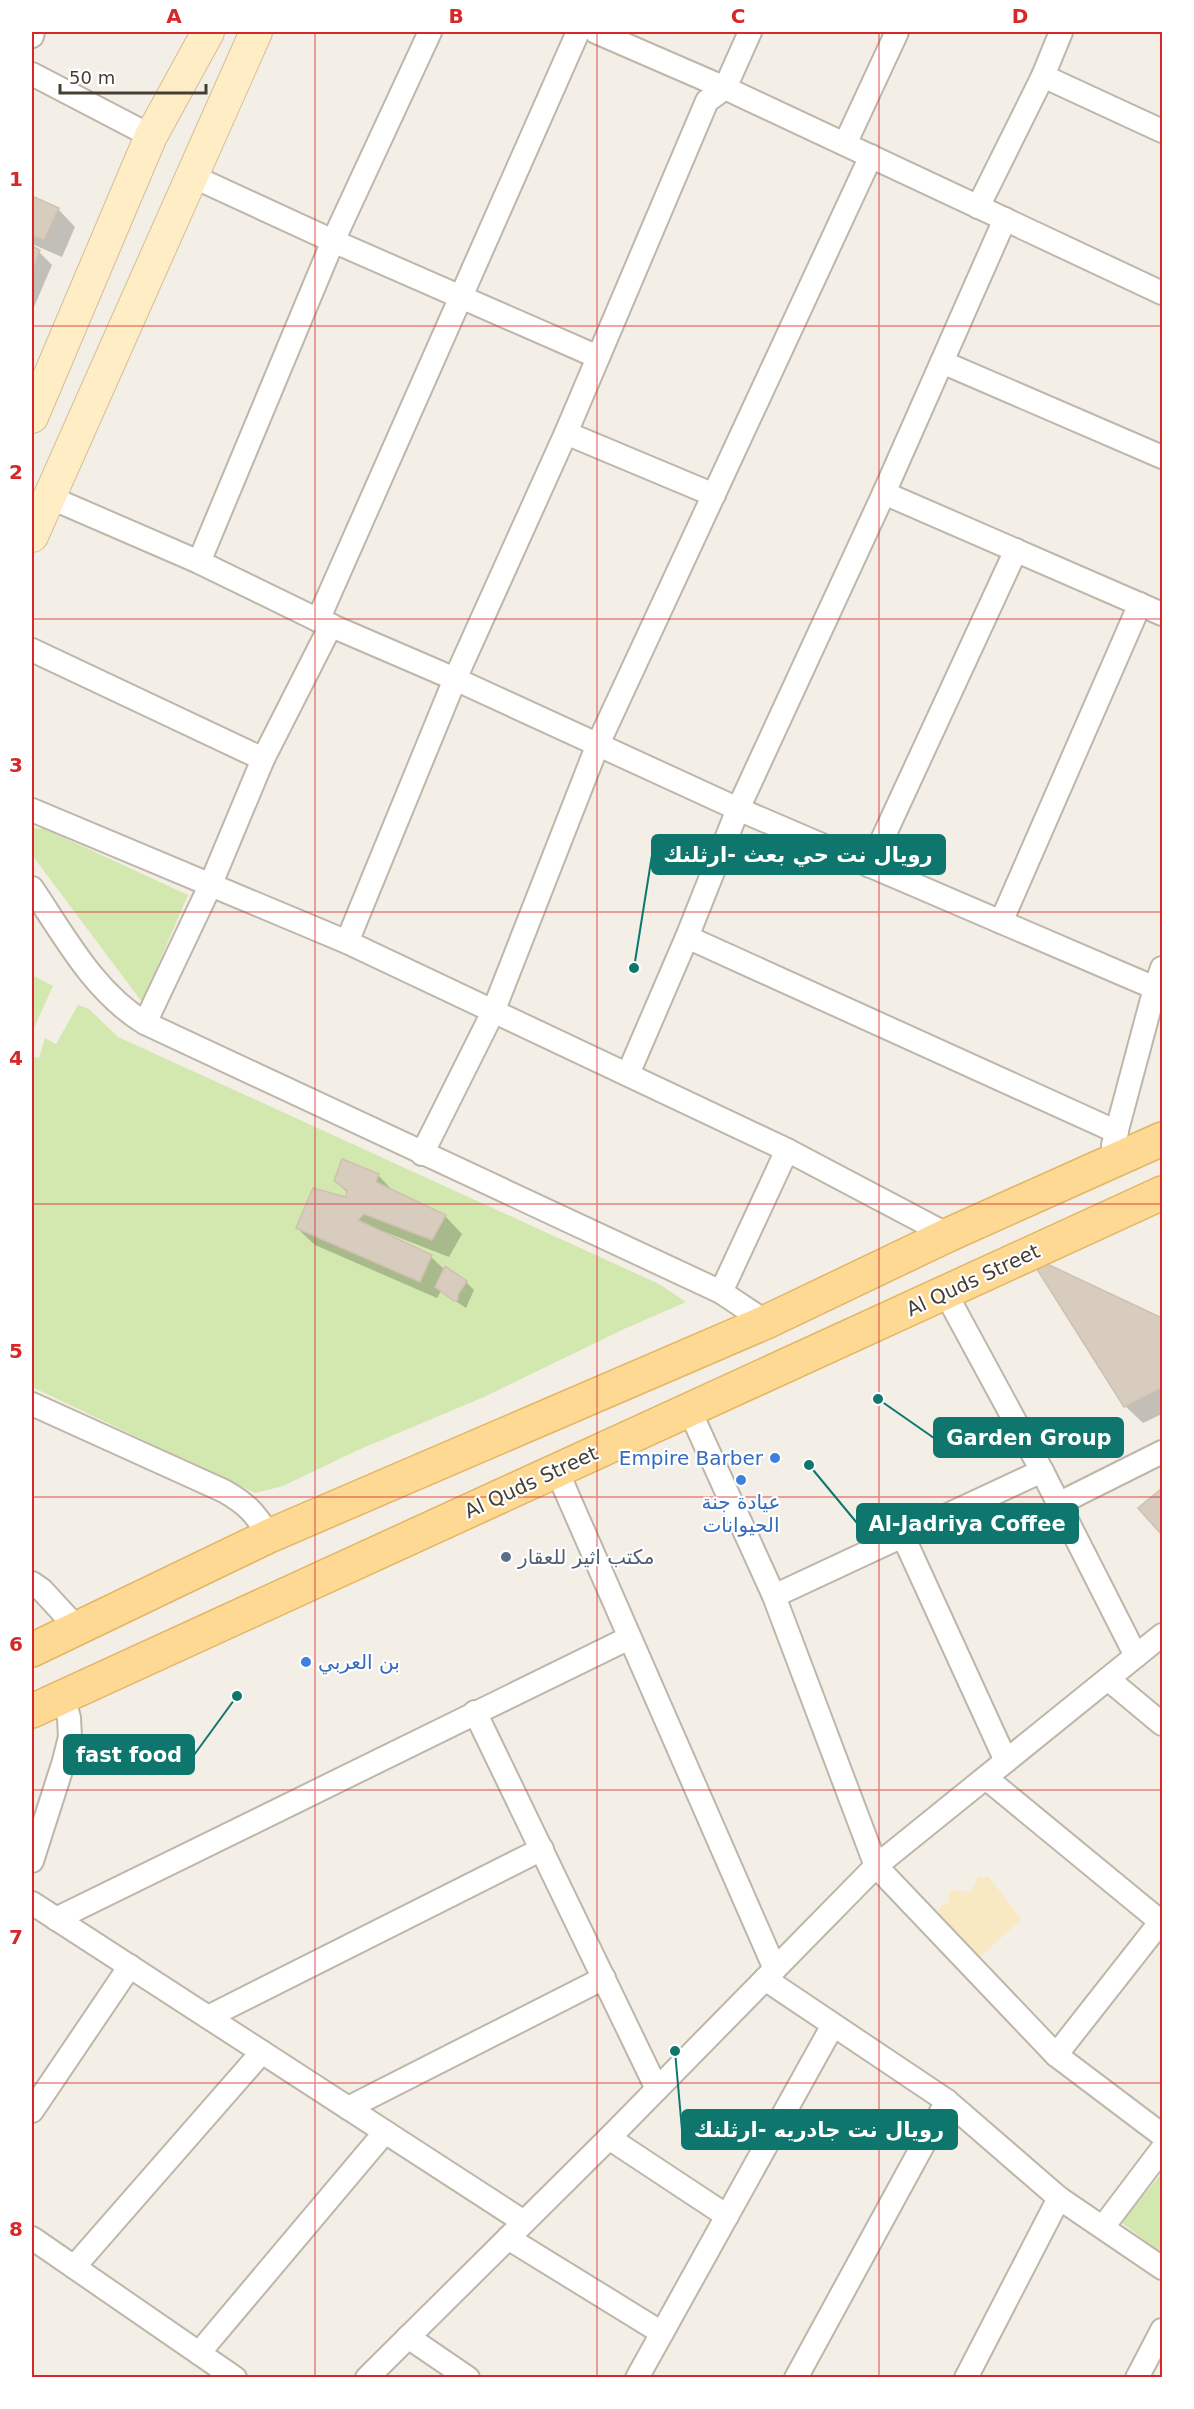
<svg xmlns="http://www.w3.org/2000/svg" width="1194" height="2409" font-family="'DejaVu Sans',Vazirmatn,sans-serif">
<rect width="100%" height="100%" fill="#f3eee6"/>
<g fill="#d2e8af">
<path d="M32,828l13,1 143,66 -46,107 -110,-147z"/>
<path d="M32,975l21,11 -21,46z"/>
<path d="M78,1005l11,4 29,28 541,247 27,18 -62,27 -140,68 -126,53 -75,36 -28,7 -223,-106v-331l7,2 6,-20 11,6z"/>
<path d="M1162,2173v81l-41,-32z"/>
</g>
<path fill="#f8e9c2" d="M978,1876l6,2 4,-2 33,43 -42,39 -43,-45 8,-11 2,2 3,-2 -1,-7 4,-5 19,2z"/>
<g fill="#0003">
<path d="M32,198l26,11 17,18 -13,30 -30,-13z"/>
<path d="M32,248l7,4 13,13 -18,42 -2,-1z"/>
<path d="M378,1175l17,18 50,23 17,18 -13,23 -64,-25 -1,2 47,23 14,13 21,12 8,8 -8,18 -25,-17 -4,7 -122,-53 -18,-17 50,-29 1,-6 -13,-12z"/>
<path d="M1032,1258l130,62v94l-19,9 -18,-17z"/>
<path d="M1162,1490v43l-22,-24z"/>
</g>
<g fill="#d8ccbf" stroke="#d0c1af" stroke-width="1.5">
<path d="M32,196l27,12 -15,32 -12,-5z"/>
<path d="M32,246l8,4 -8,21z"/>
<path d="M342,1159l37,15 -3,8 70,33 -14,25 -68,-26 -6,6 74,35 -12,27 -124,-54 17,-40 33,9 1,-7 -13,-9z"/>
<path d="M1028,1255l134,63v70l-38,19z"/>
<path d="M445,1266l22,15 -9,14v5l-4,1 -19,-14z"/>
<path d="M1162,1488v47l-24,-27z"/>
</g>
<g fill="none" stroke-linecap="round" stroke-linejoin="round">
<g stroke="#bfb6a9" stroke-width="26">
<g id="street">
<path d="M596,32l129,56 437,205"/>
<path d="M32,36l1,-4"/>
<path d="M32,74l119,62"/>
<path d="M1043,76l119,55"/>
<path d="M845,144l52,-112"/>
<path d="M192,176l141,65 265,116"/>
<path d="M978,207l65,-131 18,-44"/>
<path d="M942,362l220,95"/>
<path d="M566,433l148,62"/>
<path d="M884,493l278,121"/>
<path d="M49,497l150,65 119,58 137,59 283,130 417,179"/>
<path d="M199,562l134,-321 97,-209"/>
<path d="M318,620l260,-588"/>
<path d="M32,650l231,109"/>
<path d="M32,810l315,132 440,208 161,85"/>
<path d="M870,866l146,-316"/>
<path d="M32,888c33,49 62,104 113,135l576,269 45,30"/>
<path d="M1001,922l139,-318"/>
<path d="M687,937l430,195"/>
<path d="M347,942l108,-263 111,-246 141,-332 18,-13 25,-56"/>
<path d="M145,1023l65,-137 53,-127 68,-134"/>
<path d="M628,1074l59,-137 51,-128 146,-316 121,-274"/>
<path d="M1113,1145l42,-157 7,-20"/>
<path d="M422,1154l71,-142 105,-268 273,-588"/>
<path d="M721,1292l66,-142"/>
<path d="M945,1292l97,179 94,185"/>
<path d="M32,1404l192,87c23,13 32,23 45,45"/>
<path d="M689,1409l85,187 102,270 180,189 106,80"/>
<path d="M557,1471l218,498"/>
<path d="M1058,1504l104,-52"/>
<path d="M903,1536l103,225"/>
<path d="M32,1583l10,7 35,38"/>
<path d="M774,1596l268,-125"/>
<path d="M1108,1679l54,45"/>
<path d="M475,1712l182,377"/>
<path d="M986,1778l175,144"/>
<path d="M32,1861l32,-100 6,-24 -1,-19 -6,-22"/>
<path d="M32,1903l492,319"/>
<path d="M56,1919l573,-281"/>
<path d="M765,1979l182,122 112,97 103,70"/>
<path d="M208,2017l334,-168"/>
<path d="M1056,2055l106,-135"/>
<path d="M348,2108l256,-130"/>
<path d="M32,2111l98,-145"/>
<path d="M609,2138l118,78"/>
<path d="M1103,2227l59,-78"/>
<path d="M32,2238l203,140"/>
<path d="M508,2238l154,95"/>
<path d="M74,2267l188,-215"/>
<path d="M408,2337l60,41"/>
<path d="M199,2353l186,-221"/>
<path d="M367,2378l242,-240 267,-272 286,-231"/>
<path d="M637,2378l196,-353"/>
<path d="M796,2378l151,-277"/>
<path d="M966,2378l93,-180"/>
<path d="M1137,2378l25,-48"/>
</g>
</g>
<g stroke="#d4bf96" stroke-width="34">
<g id="secondary">
<path d="M32,417l119,-281 57,-104"/>
<path d="M32,536l224,-504"/>
</g>
</g>
<g stroke="#e4b563" stroke-width="36">
<g id="primary">
<path d="M32,1650l237,-114 497,-214 182,-87 214,-96"/>
<path d="M32,1711l1130,-518"/>
</g>
</g>
<use href="#street" stroke="#fff" stroke-width="22"/>
<use href="#secondary" stroke="#ffedc5" stroke-width="32"/>
<use href="#primary" stroke="#fed994" stroke-width="33"/>
</g>
<path fill="none" stroke="#d62828" stroke-width="1.5" stroke-opacity="0.55" d="M315,32v2346M597,32v2346M879,32v2346M32,326h1130M32,619h1130M32,912h1130M32,1204h1130M32,1497h1130M32,1790h1130M32,2083h1130"/>
<g fill="#3f7fe0" stroke="#fff" stroke-width="2">
<circle cx="775" cy="1458" r="6"/>
<circle cx="741" cy="1480" r="6"/>
<circle cx="306" cy="1662" r="6"/>
</g>
<circle fill="#5c6f8a" stroke="#fff" stroke-width="2" cx="506" cy="1557" r="6"/>
<g text-anchor="middle" dominant-baseline="central" stroke-width="4.5" stroke-linejoin="round" paint-order="stroke">
<g font-size="20" fill="#463e35" stroke="#fff">
<text transform="translate(973 1280) rotate(-25)">Al Quds Street</text>
<text transform="translate(531 1482) rotate(-25)">Al Quds Street</text>
</g>
<g font-size="20" fill="#366cbe" stroke="#fff" text-anchor="end">
<text x="763" y="1458">Empire Barber</text>
<text x="741" y="1502" text-anchor="middle">عيادة جنة<tspan x="741" dy="23">الحيوانات</tspan></text>
<text x="318" y="1662" text-anchor="start">بن العربي</text>
</g>
<g font-size="20" fill="#4e5e75" stroke="#fff" text-anchor="start">
<text x="518" y="1557">مكتب اثير للعقار</text>
</g>
</g>
<path fill="none" stroke="#0f766e" stroke-width="2" d="M634 968L652 855M878 1399L934 1438M809 1465L857 1523M237 1696L194 1755M675 2051L682 2130"/>
<g fill="#0f766e" stroke="#fff" stroke-width="2">
<circle cx="634" cy="968" r="6"/>
<circle cx="878" cy="1399" r="6"/>
<circle cx="809" cy="1465" r="6"/>
<circle cx="237" cy="1696" r="6"/>
<circle cx="675" cy="2051" r="6"/>
</g>
<g fill="#0f766e" stroke="#0f766e" stroke-width="2">
<rect x="652" y="835" width="293" height="39" rx="6"/>
<rect x="934" y="1418" width="189" height="39" rx="6"/>
<rect x="857" y="1504" width="221" height="39" rx="6"/>
<rect x="64" y="1735" width="130" height="39" rx="6"/>
<rect x="682" y="2110" width="275" height="39" rx="6"/>
</g>
<g font-size="21" text-anchor="middle" font-weight="bold" fill="#fff">
<text x="798" y="862">رويال نت حي بعث -ارثلنك</text>
<text x="1029" y="1445">Garden Group</text>
<text x="967" y="1531">Al-Jadriya Coffee</text>
<text x="129" y="1762">fast food</text>
<text x="819" y="2137">رويال نت جادريه -ارثلنك</text>
</g>
<rect width="1194" height="2409" fill="none" stroke="#ffffff" stroke-width="66"/>
<path d="M60 84v9h146v-9" fill="none" stroke="#463e35" stroke-width="3"/>
<text x="69" y="84" font-size="18" fill="#463e35" stroke="#ffffff" stroke-width="4.5" paint-order="stroke">50 m</text>
<rect x="33" y="33" width="1128" height="2343" fill="none" stroke="#d62828" stroke-width="2"/>
<g font-size="20" text-anchor="middle" font-weight="bold" fill="#d62828">
<text x="174" y="23">A</text>
<text x="456" y="23">B</text>
<text x="738" y="23">C</text>
<text x="1020" y="23">D</text>
<text x="16" y="186">1</text>
<text x="16" y="479">2</text>
<text x="16" y="772">3</text>
<text x="16" y="1065">4</text>
<text x="16" y="1358">5</text>
<text x="16" y="1651">6</text>
<text x="16" y="1944">7</text>
<text x="16" y="2236">8</text>
</g>
</svg>
